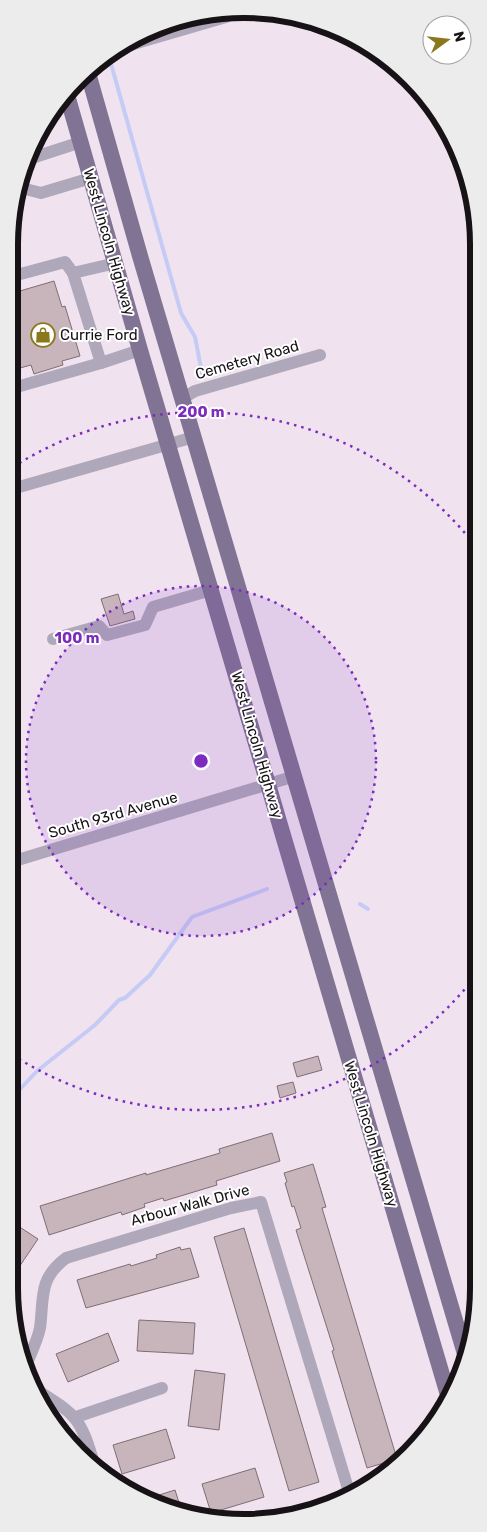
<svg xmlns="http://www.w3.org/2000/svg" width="487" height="1532" font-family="Rubik,sans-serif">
<rect width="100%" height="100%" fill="#f0e3ef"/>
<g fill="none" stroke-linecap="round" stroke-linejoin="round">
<g stroke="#c5cbf5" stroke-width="4">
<path d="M108,53l73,260 14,24 8,41"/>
<path d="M360,904l8,5"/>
<path d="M10,1100l27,-29 58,-46 24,-25 6,-2 25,-23 42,-58 75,-28"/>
</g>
</g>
<g fill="#c7b5bb" stroke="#7e6e74">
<path d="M54,281l8,26 3,-1 15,50 -18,5 1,4 -29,9 -3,-9 -18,5v-77z"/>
<path d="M118,594l6,20 9,-3 2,8 -25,7 -9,-27z"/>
<path d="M318,1056l4,14 -25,7 -4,-14z"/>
<path d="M293,1082l3,11 -16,5 -3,-12z"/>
<path d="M272,1133l8,28 -64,20 1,4 -53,16 -1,-3 -19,6 1,3 -23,8 -1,-3 -72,23 -9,-29 106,-33v2l74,-22 -1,-4z"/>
<path d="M313,1164l13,43 -4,1 75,251 -30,9 -35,-117 2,-1 -38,-120 5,-2 -7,-22 -2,1 -7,-24 2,-1 -3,-9z"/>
<path d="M12,1222l26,17 -29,43v-55z"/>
<path d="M244,1228l75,254 -30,9 -75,-254z"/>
<path d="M180,1247l1,3 9,-2 9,29 -113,31 -9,-28 53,-16 1,2 26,-8 -1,-3z"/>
<path d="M139,1320l56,3 -2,31 -56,-3z"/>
<path d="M108,1333l11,28 -51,21 -12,-28z"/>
<path d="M195,1370l30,4 -6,56 -31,-4z"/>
<path d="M166,1429l9,29 -53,16 -9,-29z"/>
<path d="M255,1468l9,29 -53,16 -9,-29z"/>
<path d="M175,1490l7,22 -39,-12z"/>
</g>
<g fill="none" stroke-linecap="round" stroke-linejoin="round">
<g stroke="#afa8ba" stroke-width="12">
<path d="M122,44l1,3 103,-30 -1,-4"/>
<path d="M31,154l4,3 46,-15"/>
<path d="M18,187l23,6 50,-15"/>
<path d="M116,263l-43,10 28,90 39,-13"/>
<path d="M13,276l52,-14 8,11"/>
<path d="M13,388l88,-25"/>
<path d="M183,398l12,-7 125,-36"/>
<path d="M12,489l182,-52"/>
<path d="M53,639l46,-13 8,9 38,-10 8,-18 58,-17"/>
<path d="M11,862l284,-86"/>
<path d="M25,1368c5,-13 12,-26 15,-40 4,-30 -2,-49 26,-70l165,-50 30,-6 89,293"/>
<path d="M32,1387c42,27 48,27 62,77"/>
<path d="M76,1417l86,-29"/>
</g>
<g stroke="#807393" stroke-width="16">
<path d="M88,73l52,183 325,1098"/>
<path d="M67,95l73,255 308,1045"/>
</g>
</g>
<circle cx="201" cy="761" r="175" fill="#7b2cbf" fill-opacity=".12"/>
<g fill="none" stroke="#7b2cbf" stroke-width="2.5" stroke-dasharray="2.5 5">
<circle cx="201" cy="761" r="175"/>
<path d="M474 978A349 349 0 0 1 11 1054M13 467A349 349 0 0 1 474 544"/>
</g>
<defs>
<g id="shop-ring" transform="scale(1.25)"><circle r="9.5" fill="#fff" stroke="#8b771c" stroke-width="1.5"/><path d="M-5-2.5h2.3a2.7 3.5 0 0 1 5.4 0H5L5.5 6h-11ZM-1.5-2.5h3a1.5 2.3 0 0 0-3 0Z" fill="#8b771c"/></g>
</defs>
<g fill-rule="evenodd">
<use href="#shop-ring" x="43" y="335"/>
</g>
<g text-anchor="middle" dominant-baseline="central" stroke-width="4" stroke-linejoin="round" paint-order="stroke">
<g font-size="15" fill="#171216" stroke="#fff">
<text transform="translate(109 242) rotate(74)">West Lincoln Highway</text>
<text transform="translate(247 360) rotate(-16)">Cemetery Road</text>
<text transform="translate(257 745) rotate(74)">West Lincoln Highway</text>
<text transform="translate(113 815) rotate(-16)">South 93rd Avenue</text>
<text transform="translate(371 1134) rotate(73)">West Lincoln Highway</text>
<text transform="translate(190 1205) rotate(-15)">Arbour Walk Drive</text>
</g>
<g font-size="15" fill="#171216" stroke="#fff" text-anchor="start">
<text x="60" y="335">Currie Ford</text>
</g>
</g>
<path d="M0 0H487V1532H0ZM244 18H244A226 226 0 0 1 470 244V1288A226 226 0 0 1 244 1514H244A226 226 0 0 1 18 1288V244A226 226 0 0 1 244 18Z" fill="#ececec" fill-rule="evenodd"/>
<path fill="none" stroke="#171216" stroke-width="6" d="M244 18H244A226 226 0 0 1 470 244V1288A226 226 0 0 1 244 1514H244A226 226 0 0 1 18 1288V244A226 226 0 0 1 244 18Z"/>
<circle cx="201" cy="761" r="8" fill="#7b2cbf" stroke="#fff" stroke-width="2.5"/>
<g font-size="15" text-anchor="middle" font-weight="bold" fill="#7b2cbf" stroke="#fff" stroke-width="4" stroke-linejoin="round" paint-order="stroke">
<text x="201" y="417">200 m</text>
<text x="77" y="643">100 m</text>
</g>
<g transform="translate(447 40) rotate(75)"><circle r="24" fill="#ffffff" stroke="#a2a0a2"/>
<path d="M0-4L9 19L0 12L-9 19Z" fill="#8b771c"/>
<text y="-8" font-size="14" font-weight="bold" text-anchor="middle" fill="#171216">N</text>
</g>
</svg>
